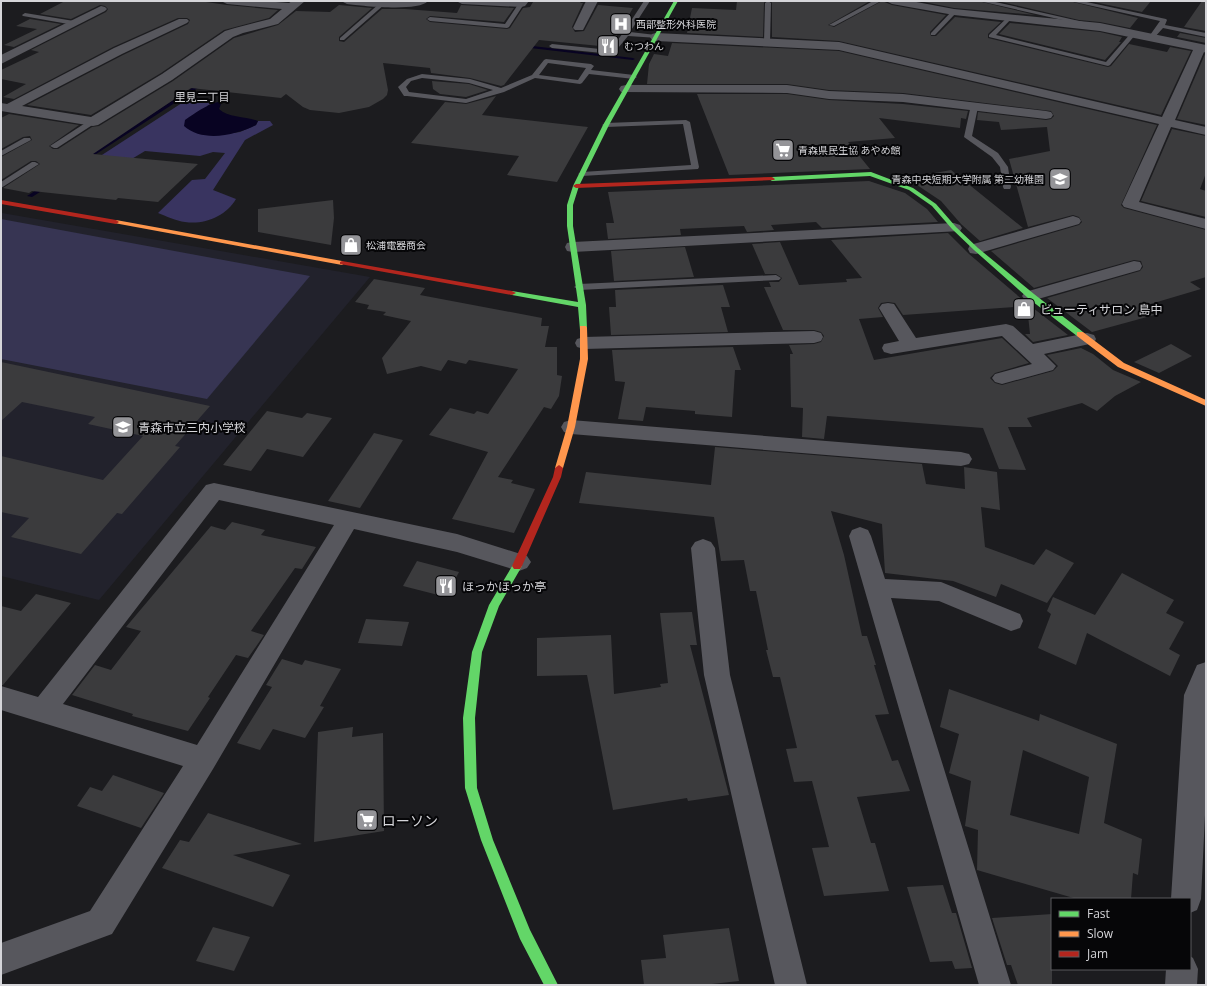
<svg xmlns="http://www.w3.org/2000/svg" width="1207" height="986" font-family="'Open Sans','Noto Sans JP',sans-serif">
<rect width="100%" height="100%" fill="#1c1c1f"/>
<path fill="#22222c" d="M2,213l368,64 -271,323 -98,-24z"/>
<path fill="#373553" d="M1,219l309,57 -103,123 -206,-40z"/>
<path fill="#393460" d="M188,99l24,4 -5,3 12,29 21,-3 16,-7 2,-4h12l3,4 -28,15 -32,50 23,9c-10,17 -31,26 -51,23 -9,-1 -19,-6 -27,-9l34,-33 13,-1 20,-26 -12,-1 -13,4 -55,-5 -25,15h-35z"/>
<path fill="#080322" d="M218,102l3,2 -2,5c9,9 27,7 39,12l-2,4c-20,10 -53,18 -72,1l1,-6c10,-7 21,-15 33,-18z"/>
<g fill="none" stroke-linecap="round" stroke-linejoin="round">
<g fill="#080322" fill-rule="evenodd">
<path d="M524,45l109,13 2,1 -2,1 -111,-13v-1z"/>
<path d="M203,81l4,1 -120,78 -5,-1z"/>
<path d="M46,184l3,2 -1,1 -16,10 -5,-1z"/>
</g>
</g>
<g fill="#3b3b3d" fill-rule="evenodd">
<path d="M65,1h134l28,4 51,5 -9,8 -45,12 -63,43 -70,42 -64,-10 96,-50 65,-31 2,-4 -3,-2h-9l-65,29 -99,52 -11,-2 23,-13 -25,-5v-9l38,-18 -8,-2 75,-38 2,-3 -3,-3 -5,-1 -29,14 -31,-5z"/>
<path d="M537,1h45l-2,2h3l-11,24 3,5 9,-1 14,-26 35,3 -23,39 -71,-7 -35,45 -3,1 -31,-8 -39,-5 -1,-5 -47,-5 5,27 -1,5 -4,4 -14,8 -30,6 -29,-3 -7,-3 -17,-13 -5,4 -90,-10 -98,66 105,10 -40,38 -40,-4 -2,2 -84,-9 -3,2 -26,-5 37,-24 -4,-3h-5l-30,19v-23l31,-17 -2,-4 -7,1 -22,12v-31l8,-4 70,11 -30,21 4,3h5l34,-22 7,-1 74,-45 61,-43 44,-13 18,-14 34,1 9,-7 33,3 -33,29v4l5,1 38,-33h23l52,4 4,-8 53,3 -10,14 -74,-6 -4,3 4,3 77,7 3,-1 13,-20 7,-1 3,-5z"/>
<path d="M737,1h28l-1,2 -1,34 -76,-4 5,-25 44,2z"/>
<path d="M771,1h99l-42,24 6,2 48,-26 10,4 54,10 -16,17 1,4h5l19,-19 46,5 -13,12v4l120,29 3,-1 18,-22 38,8 3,-5 21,4 -30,64 -322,-74 -67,-4v-34z"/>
<path d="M919,1h59l57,14 -81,-7z"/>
<path d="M998,1h71l69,17 -8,10 -30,-6 -21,-2z"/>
<path d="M1089,1h62l-9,11z"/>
<path d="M1202,1h4v30l-22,-4z"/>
<path d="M30,19l31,5 -47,23 -10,-2 33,-16 -21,-3z"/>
<path d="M1010,23l90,9 22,5 -3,5h2l-16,18 -106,-26z"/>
<path d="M1180,33l26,5v5l-29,-6z"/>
<path d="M672,43l167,8 318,74 -36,80 3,3 82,22v47l-16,5 11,7 -54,16 11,9 -66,18 -45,-34 93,-27 3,-4 -2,-6 -7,-1 -100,28 -43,-37 88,-26 3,-3 -3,-5 -6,-2 -45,12 -19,-68 41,-8 -3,-24 -46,3 -2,-8 -22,-2 1,-8 68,8 5,-1 3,-3 -3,-5 -148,-18 -74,-3 -42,-6h-140l2,-20 5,-10 14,2z"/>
<path d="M1205,54h1v71l-29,-6z"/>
<path d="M432,81l37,3 19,6 -22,7 -26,-3 -7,-5z"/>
<path d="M697,94h90l42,6 74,4 65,7 -2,8 -5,-1 -1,10 -81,-10 16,20 -47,4 22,27 -141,6z"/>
<path d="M496,96l-14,19 106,12 -31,55 -50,-7 12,-19 -108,-13 34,-41 21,2z"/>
<path d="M1172,129l34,7v37l-6,16 6,2v26l-65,-16z"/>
<path d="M951,170l72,58 -43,13 -19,-17 -20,-23 -24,-16 -15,-6z"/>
<path d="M869,181l36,12 22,16 11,13 -116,6 -6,-6 -45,3 3,5 -27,2 -3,-6 -22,1 -42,2 1,6 -73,4 -2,-16h8l-6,-31z"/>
<path d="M333,200l1,18 -3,27 -73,-13v-23z"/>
<path d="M948,233l21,21 55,47 44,34 -35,7 -8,-8h5l-3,-28 -124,9 -8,-12 -7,-1 -7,1 -3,5 5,9 -24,2 15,41 128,-22 27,25 -34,10 -5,5 5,5 7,2 51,-14 5,-5 -11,-11 34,-7 12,6 20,16 28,12 -26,14 -18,15 -15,-8 -55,15 5,9h-24l18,43 -27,-1 -16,-41 -156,-12 -3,23 -22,-2 1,-29 -12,-1 -1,-53h3l-4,-9 25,-1 7,-2 3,-6 -3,-4 -7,-2h-31l-19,-43h7l-2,-5h10l3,-4 -6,-4h-11l-13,-30 28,-2 19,43 48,-3 -1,-3 16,-1 -31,-38z"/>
<path d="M685,247l9,30 -80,4 -3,-30z"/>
<path d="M374,279l51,9 -5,7 122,23 -1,8h8l-4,21h12v28l5,1 -3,20 -8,13 -7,-2 -46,70 15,3 -2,3 24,6 -21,44 -62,-14 36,-67 -59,-17 21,-27 24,6 3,-3 11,3 30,-45 -49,-9 -3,4 -18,-4 -7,11 -20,-5 -34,8 -5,-16 29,-37 -28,-6 3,-3 -19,-3 2,-4 -14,-3z"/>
<path d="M723,285l7,22h-9l7,25 -117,3 -2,-28h7l-1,-17z"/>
<path d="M1171,344l21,12 -33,17 -25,-11z"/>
<path d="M733,347l8,23h-6l-3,47 -37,-3v-3l-49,-4 -3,14 -25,-2 7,-37 -10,-1 -3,-31z"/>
<path d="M1,362l176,37 33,7 -35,40 5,1 -58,67 -5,-1 -36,41 -70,-17 18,-19 -28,-6v-56l102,24 40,-44 -55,-12 7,-7 -73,-15 -21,19z"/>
<path d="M267,411l35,7 5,-5 25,5 -29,39 -36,-8 -16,22 -28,-6z"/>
<path d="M374,433l29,7 -43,68 -32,-7z"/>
<path d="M715,447l207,17 4,20 39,5 -1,-22 33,5 3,38 -19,-3 4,40 49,18 12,-16 28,14 -27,40 -46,-19 -5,13 -43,-16 -68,-8 -3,-49 -51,-13 13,44 18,81h5l9,29h-2l15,49 -14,1 17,46 6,-1 12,31 -53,6 14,46h4l14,48 -65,5 -12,-48 17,-1 -17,-66 -18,1 -8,-33 11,-1 -17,-71h-7l-7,-27h2l-12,-59h-6l-6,-31 -23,1 -7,-44 -135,-14 7,-31 125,13z"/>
<path d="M232,522l33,8 -4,5 55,12 -14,22 -7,-1 -44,63 13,4 -16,23 -12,-3 -28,42 2,1 -22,33 -56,-15 1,-2 -61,-19 23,-30 16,5 30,-39 -15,-4 85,-101 14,4z"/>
<path d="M417,561l42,11 -13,25 -43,-11z"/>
<path d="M1122,573l52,27 -8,13 18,9 -15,27 11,6 -10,21 -83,-43 -11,32 -38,-17 13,-34 -4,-3 6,-14 42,18z"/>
<path d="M36,594l35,9 -68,82h-2v-79l20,5z"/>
<path d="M692,612l5,33h-7l39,150 -41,6 -1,-3 -74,12 -26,-135 -50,1v-38l74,-3 3,59 47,-7 -1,-3 8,-1 -8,-70z"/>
<path d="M366,619l43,3 -7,24 -44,-3z"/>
<path d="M282,659l20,6 3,-5 36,9 -21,37 4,1 -19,31 -32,-9 -13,21 -23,-7 35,-56 -6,-2z"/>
<path d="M949,689l90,32 1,-7 77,30 -13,79 38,16 -4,36 -5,-2 -2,26h-54l-100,-29 1,-40 -13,-4 6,-45 -22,-8 10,-39 -19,-7zM1023,750l66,27 -10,57 -69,-19z"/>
<path d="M353,727l-1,10 31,-4 1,98 -70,11 4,-110z"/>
<path d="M113,775l51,18 -23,35 -64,-22 13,-19 12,4z"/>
<path d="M208,813l94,31 -69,11 57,20 -17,32 -111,-39 18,-28 9,2z"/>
<path d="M943,885l9,28h4l16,55 -17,1 -3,-8 -22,1 -23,-75z"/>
<path d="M1052,914v71h-34l-7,-20h-4l-15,-47z"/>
<path d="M213,927l37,10 -16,34 -38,-10z"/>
<path d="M729,928l10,53 -36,4h-59l-3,-25 25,-2 -3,-23z"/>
</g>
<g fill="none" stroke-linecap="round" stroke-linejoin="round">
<g fill="#57575d" fill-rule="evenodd">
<path d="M644,1h6l-20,31 26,3 2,1v2l-30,-2 -14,17 -2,1 -60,-6 -3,-2 3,-2 58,6 13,-17z"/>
<path d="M768,1l3,2 -1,39 -3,2 -3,-2 1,-39z"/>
<path d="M873,1h8l-47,25 -5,-1z"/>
<path d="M979,1h12l97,22 -3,2z"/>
<path d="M1070,1h12l84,18 1,1 -2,5 41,8v4l-43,-9 -10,11h-4l-1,-1 12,-17z"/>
<path d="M521,2l3,2 -15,23 -2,1 -77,-7 -3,-2 3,-2 75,7 14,-21z"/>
<path d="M380,3l5,1 -41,36h-4v-2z"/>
<path d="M952,11l5,1 -22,23h-4v-2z"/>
<path d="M25,13l49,8 3,2 -3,2 -51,-9 -1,-1z"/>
<path d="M1010,15l2,1v2l-16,17 110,27 25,-29 5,1 -26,31 -2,1 -119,-29v-2z"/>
<path d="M546,59l45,5 3,2 -3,4 43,5 3,2 -3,2 -45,-5 -7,9 -2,1 -45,-6 -31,14 -38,11 -59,-7h-3l-6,-9 9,-8 15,-5 48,5 31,9 31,-13 12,-15zM548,63l38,5 -8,12 -39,-5zM422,78l47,5 24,7 -27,9 -57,-7 -3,-5 5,-6z"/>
<path d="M971,105h3l4,2 -6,29 26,17 10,14 3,20 -1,2h-6l-1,-2 -3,-20 -8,-10 -28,-20z"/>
<path d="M90,120h6l1,2 -40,26h-3l-4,-2z"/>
<path d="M686,120l4,2 9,45 -1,2 -116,7 -4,-2 4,-2 109,-7 -8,-41 -77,3 -4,-2 4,-2z"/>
<path d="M24,138h6l1,2 -30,16v-5z"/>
<path d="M32,162h3l4,2 -38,24v-6z"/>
<path d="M776,275l5,3 -2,2 -200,10 -5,-3 5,-3z"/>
</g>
<g fill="#57575d" fill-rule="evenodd">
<path d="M221,1h42l26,2 3,-2h13l-27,23 -35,9 -10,4 -61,43 -74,45 -5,1 -92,-15v-8l6,1 107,-56 65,-29h8l2,2 -2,2 -65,31 -100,52 69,11 71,-43 63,-43 10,-3 35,-9 12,-10 -55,-5z"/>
<path d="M341,1h87c-9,11 -66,5 -81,3z"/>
<path d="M456,1h73l-4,5 -4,1 -59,-3z"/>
<path d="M586,1h12l-15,29h-8l-2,-2z"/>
<path d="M886,1h25l43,8 146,14 106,22v8l-2,-1 -29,68 31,7v8l-35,-8 -32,75 67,17v10l-82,-22 -2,-3 37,-80 -320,-74 -183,-9 -4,-1 -2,-3 2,-3 4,-1 183,9 323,75 31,-67 -93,-19 -146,-16 -62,-11z"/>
<path d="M101,6l4,1 2,2 -2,2 -104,53v-9z"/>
<path d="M626,85h161l42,6 74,3 143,17 5,1 2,3 -2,3 -5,1 -143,-17 -74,-3 -42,-6 -166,-1 -2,-3 2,-3z"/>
<path d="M1073,216l6,2 2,3 -2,3 -103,30 -6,-1 -2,-4 2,-4z"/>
<path d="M954,223l6,2 2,3 -2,3 -387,21 -6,-1 -2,-4 2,-4 6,-1z"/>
<path d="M1134,261l6,1 2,4 -2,4 -109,31 -6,-1 -3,-4 3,-4z"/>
<path d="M888,303l6,1 22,34 90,-14 7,2 20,18 54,-11 7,2 2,4 -2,4 -50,11 12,12 -3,4 -51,14 -7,-2 -3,-4 3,-4 37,-10 -30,-28 -111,18 -7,-2 -2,-4 2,-4 15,-3 -20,-33 3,-4z"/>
<path d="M814,331l7,2 2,4 -2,4 -7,2 -230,6 -7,-2 -2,-4 2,-4 7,-2z"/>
<path d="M571,420l390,32 8,2 3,5 -3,5 -8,2 -390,-32 -7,-2 -3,-5 3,-5z"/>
<path d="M214,483l243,51 70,22 4,6 -4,6 -8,3 -62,-19 -103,-23 -141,240 -101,165 -111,41v-32l89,-32 93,-145 -182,-56v-24l37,11 168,-212zM219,500l115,25 -137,220 -134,-41z"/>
<path d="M860,527l8,3 3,6 14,43 56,3 79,32 3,7 -3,7 -9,3 -72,-30 -48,-3 120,387h-32l-130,-449 3,-6z"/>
<path d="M703,539l8,3 4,6 15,127 77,310h-32l-71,-310 -13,-127 4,-6z"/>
<path d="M1206,662v132l-5,105 -4,11 -7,3v-14h-19l13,-204 13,-30z"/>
<path d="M1190,956l3,2 5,11 -1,16h-32l1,-16h24z"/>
</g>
<g fill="#63d668" fill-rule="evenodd">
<path d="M674,1h4l-69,124 -30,61 -6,19v21l13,79 1,23 -1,2h-6l-2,-23 -66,-12 -4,-2 4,-2 66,11 -11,-76v-21l6,-19 30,-61z"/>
<path d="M871,172l42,16 23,16 20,23 22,21 56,46 49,38v4h-6l-49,-38 -54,-48 -22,-21 -20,-23 -23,-16 -39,-14 -98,5 -3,-2 3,-2z"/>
<path d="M517,562l3,1 2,3 -23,40 -17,46 -7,66 2,70 16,52 37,90 28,55h-14l-24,-46 -39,-99 -16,-52 -2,-70 9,-66 17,-47 25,-42z"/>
</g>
<g fill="#ff974d" fill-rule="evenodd">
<path d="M116,220l226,41 3,2 -3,2 -228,-42 -1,-1z"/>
<path d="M580,326h6l1,2 1,31 -13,68 -12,41 -4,3 -4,-3 12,-41 13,-68z"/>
<path d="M1077,332h6l41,31 82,37v6l-88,-39 -41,-31z"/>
</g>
<g fill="#b3261e" fill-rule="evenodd">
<path d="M772,177l3,2 -1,1 -198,8 -3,-2 3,-2z"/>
<path d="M1,200l115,20 3,2 -3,2 -115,-20z"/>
<path d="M342,261l170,30 4,2 -4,2 -172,-31v-2z"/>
<path d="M559,465l4,3 -2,9 -39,89 -2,3h-6l-2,-3 41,-89 2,-9z"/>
</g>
</g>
<defs>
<g id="hospital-square" transform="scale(1.15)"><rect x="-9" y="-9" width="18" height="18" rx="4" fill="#949498" stroke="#060608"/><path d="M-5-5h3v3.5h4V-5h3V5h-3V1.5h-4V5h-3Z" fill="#fff"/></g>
<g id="restaurant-square" transform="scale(1.15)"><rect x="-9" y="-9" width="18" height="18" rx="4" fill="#949498" stroke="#060608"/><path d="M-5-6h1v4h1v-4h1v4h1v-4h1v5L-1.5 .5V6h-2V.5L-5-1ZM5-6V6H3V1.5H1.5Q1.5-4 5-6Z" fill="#fff"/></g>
<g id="supermarket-square" transform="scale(1.15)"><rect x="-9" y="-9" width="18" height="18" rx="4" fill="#949498" stroke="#060608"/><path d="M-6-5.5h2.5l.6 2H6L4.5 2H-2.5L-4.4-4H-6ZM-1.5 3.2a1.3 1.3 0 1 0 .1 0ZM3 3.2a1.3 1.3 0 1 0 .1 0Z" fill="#fff"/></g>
<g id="school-square" transform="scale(1.15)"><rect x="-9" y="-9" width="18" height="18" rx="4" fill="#949498" stroke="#060608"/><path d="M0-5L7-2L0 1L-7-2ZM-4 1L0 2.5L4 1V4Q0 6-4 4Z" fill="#fff"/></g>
<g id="shop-square" transform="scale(1.15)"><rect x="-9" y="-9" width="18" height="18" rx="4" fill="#949498" stroke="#060608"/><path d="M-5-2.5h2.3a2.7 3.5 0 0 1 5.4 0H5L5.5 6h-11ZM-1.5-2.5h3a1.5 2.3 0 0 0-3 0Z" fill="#fff"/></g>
</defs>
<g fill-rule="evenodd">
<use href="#hospital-square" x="621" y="24"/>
<use href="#restaurant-square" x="608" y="46"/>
<use href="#supermarket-square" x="783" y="150"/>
<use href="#school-square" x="1060" y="179"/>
<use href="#shop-square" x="351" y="245"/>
<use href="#shop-square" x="1024" y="309"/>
<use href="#school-square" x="123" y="427"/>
<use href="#restaurant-square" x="446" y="586"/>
<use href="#supermarket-square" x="367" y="820"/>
</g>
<g text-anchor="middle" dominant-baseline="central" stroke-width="4" stroke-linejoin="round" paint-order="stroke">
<g font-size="10" fill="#d5d5d9" stroke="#060608" text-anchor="start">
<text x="636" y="24">西部整形外科医院</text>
<text x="624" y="46">むつわん</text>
<text x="798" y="150">青森県民生協 あやめ館</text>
<text x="1044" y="179" text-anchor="end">青森中央短期大学附属 第二幼稚園</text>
<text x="366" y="245">松浦電器商会</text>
</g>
<g font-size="11" fill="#d5d5d9" stroke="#060608">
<text x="202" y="96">里見二丁目</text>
</g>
<g font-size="12" fill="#d5d5d9" stroke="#060608" text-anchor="start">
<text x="1040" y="309">ビューティサロン 島中</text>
<text x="138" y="427">青森市立三内小学校</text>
<text x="462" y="586">ほっかほっか亭</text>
</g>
<g font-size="14" fill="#d5d5d9" stroke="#060608" text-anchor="start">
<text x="382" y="820">ローソン</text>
</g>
</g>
<rect width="1207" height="986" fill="none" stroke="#d5d5d9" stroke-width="4"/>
<rect x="1051" y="898" width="140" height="72" fill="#060608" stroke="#59595c"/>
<rect x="1059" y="911" width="20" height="6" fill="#63d668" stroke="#59595c"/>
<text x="1087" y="918" font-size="12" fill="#d5d5d9">Fast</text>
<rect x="1059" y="931" width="20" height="6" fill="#ff974d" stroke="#59595c"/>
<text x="1087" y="938" font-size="12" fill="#d5d5d9">Slow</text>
<rect x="1059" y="951" width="20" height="6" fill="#b3261e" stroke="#59595c"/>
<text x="1087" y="958" font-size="12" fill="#d5d5d9">Jam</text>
</svg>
